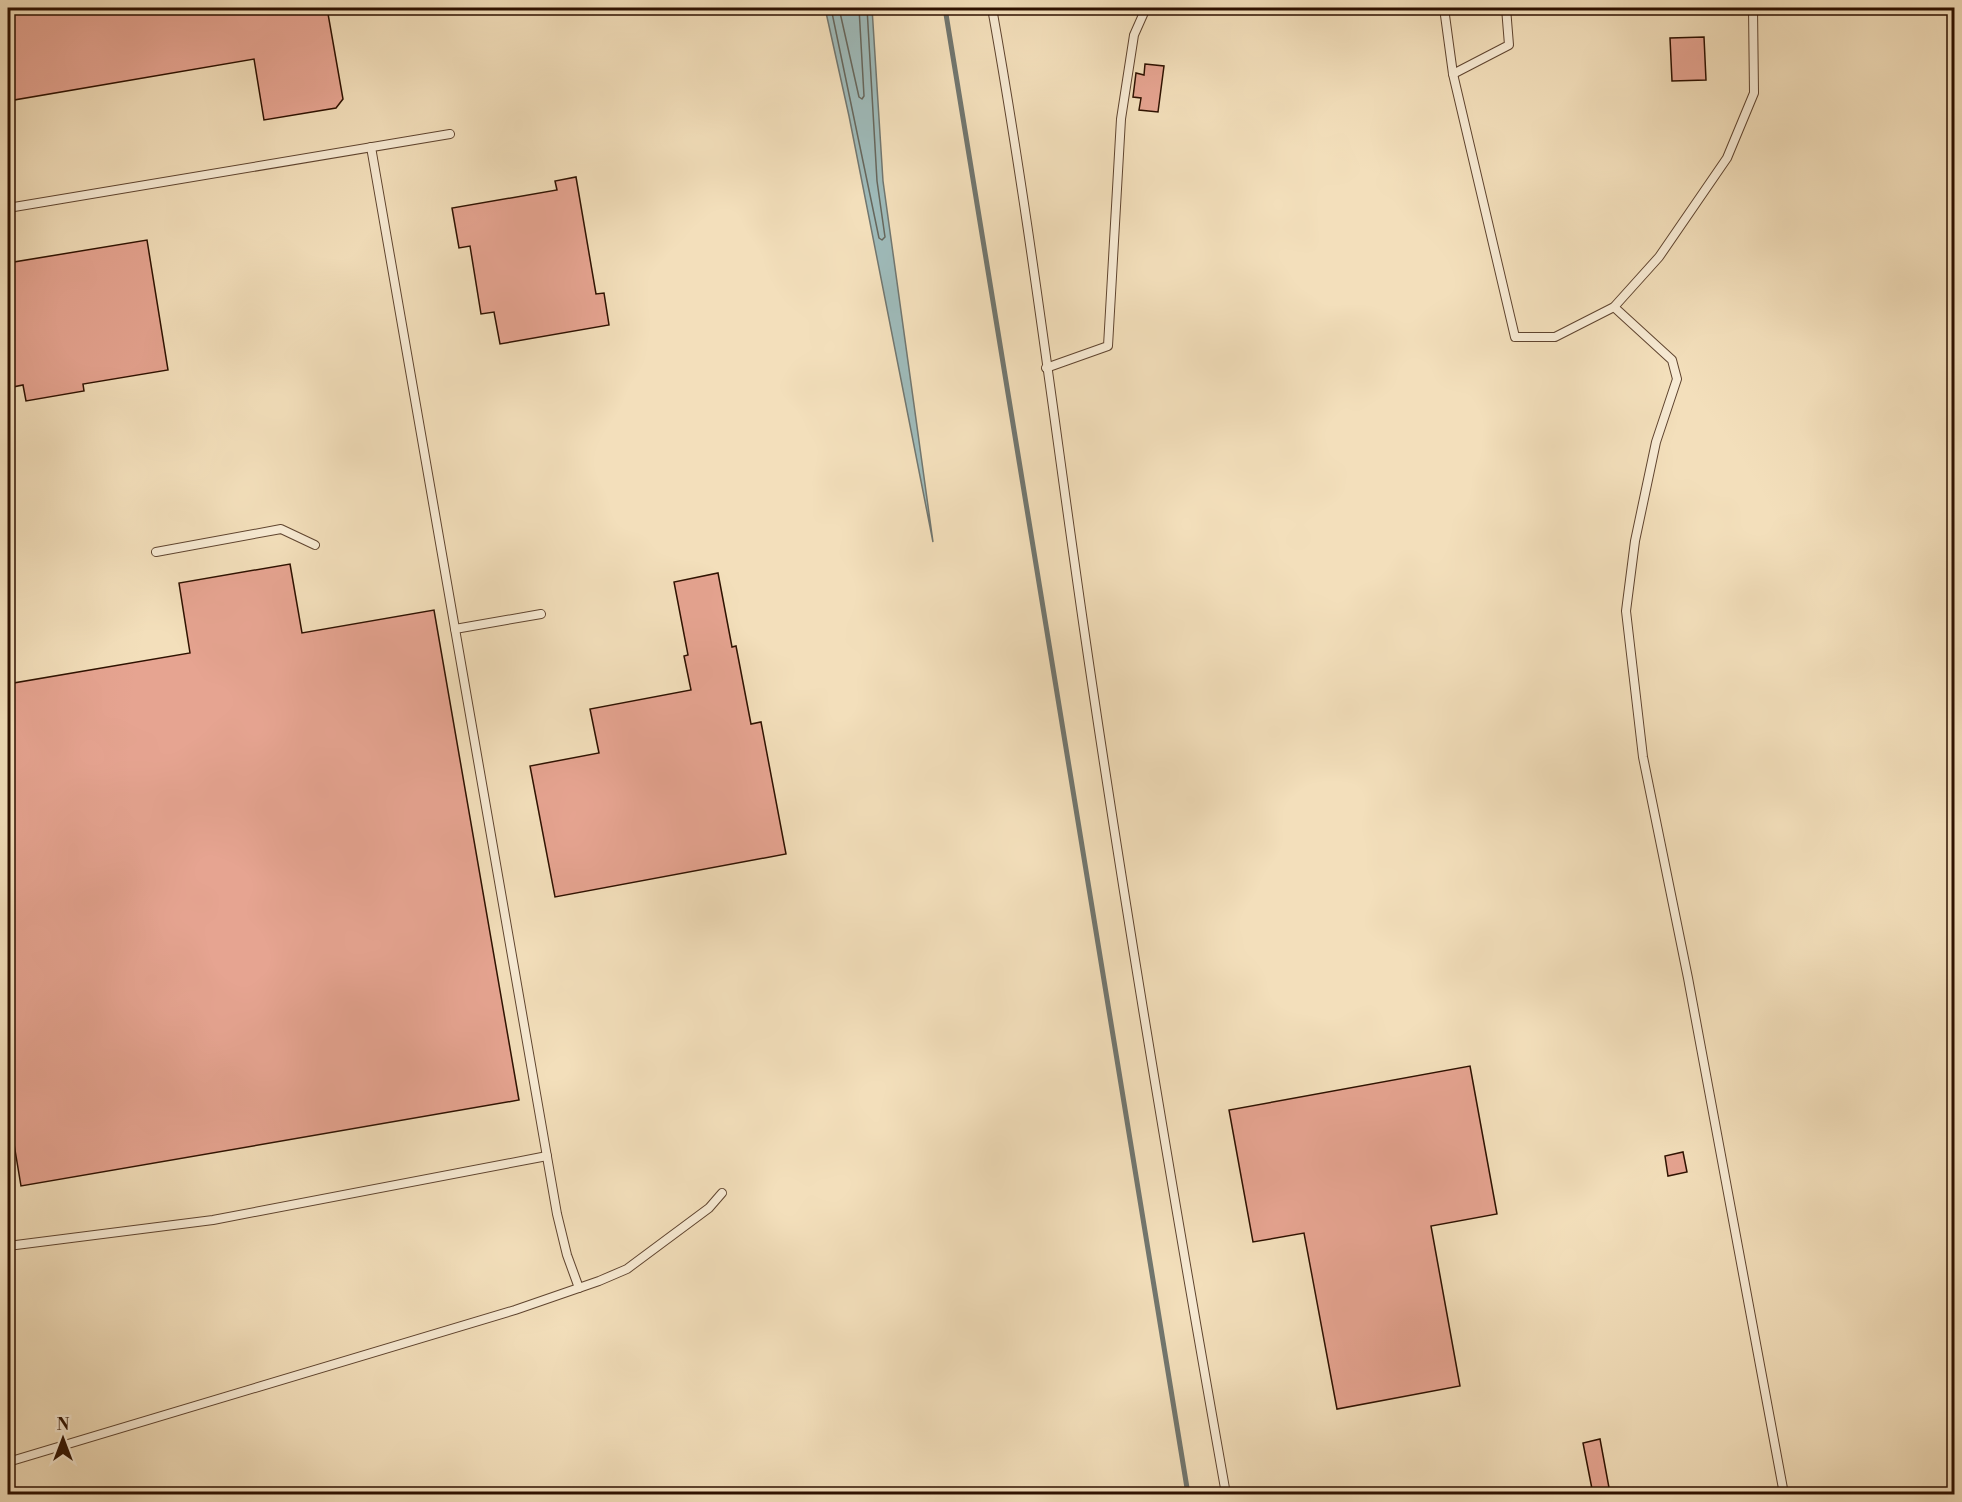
<svg xmlns="http://www.w3.org/2000/svg" width="1962" height="1502" font-family="'Libre Bodoni',serif">
<rect width="100%" height="100%" fill="#f3dfbb"/>
<filter id="stains"><feTurbulence type="fractalNoise" baseFrequency=".00333" numOctaves="4"/><feColorMatrix values="0 0 0 0 .2 0 0 0 0 .09 0 0 0 0 .02 0 0 0 .5 -.17"/></filter>
<radialGradient id="worn" r=".72"><stop offset=".6" stop-color="#630" stop-opacity="0"/><stop offset="1" stop-color="#630" stop-opacity=".3"/></radialGradient>
<path fill="#9ebab9" stroke="#71766f" stroke-width="1.5" d="M825,8h47l11,173 50,361 -84,-426z"/>
<g fill="none" stroke-linecap="round" stroke-linejoin="round">
<g stroke="#66665c" stroke-width="1.5">
<path d="M831,8l48,230 3,2 3,-3 -8,-56 -10,-173"/>
<path d="M839,8l20,89 3,2 2,-3 -5,-88"/>
</g>
<path stroke="#71766f" stroke-width="5" d="M945,8l243,1486"/>
</g>
<g fill="#e6a491" stroke="#2e1100" stroke-width="1.5">
<path d="M8,8h319l16,91 -7,9 -72,12 -10,-61 -246,42z"/>
<path d="M1704,37l2,43 -34,1 -2,-43z"/>
<path d="M1145,64l19,2 -6,46 -19,-2 2,-12 -8,-1 3,-24 8,2z"/>
<path d="M576,177l20,117 8,-1 5,32 -109,19 -6,-32 -13,2 -11,-68 -11,2 -7,-40 105,-18 -2,-9z"/>
<path d="M147,240l21,130 -85,14 1,7 -58,10 -3,-16 -15,3v-125z"/>
<path d="M290,564l12,69 132,-23 85,490 -498,86 -13,-78v-424l182,-31 -11,-70z"/>
<path d="M718,573l14,74 4,-1 15,78 10,-2 25,132 -231,43 -25,-131 69,-13 -9,-44 101,-19 -7,-34 4,-1 -14,-73z"/>
<path d="M1470,1066l27,148 -66,12 29,160 -123,23 -33,-176 -51,9 -24,-132z"/>
<path d="M1683,1152l4,20 -19,4 -3,-20z"/>
<path d="M1600,1439l10,54 -17,1 -10,-51z"/>
</g>
<g fill="none" stroke-linecap="round" stroke-linejoin="round">
<g stroke="#5f442f" stroke-width="10">
<g id="lane">
<path d="M992,8c37,206 62,414 92,621 42,289 91,578 142,865"/>
<path d="M1444,8l9,66 62,263h40l59,-30 45,-50 68,-99 27,-65 -1,-85"/>
<path d="M1453,74l56,-29 -3,-37"/>
<path d="M371,147l186,1067 10,41 12,33"/>
<path d="M8,208l442,-74"/>
<path d="M1614,307l58,53 5,19 -21,63 -21,99 -9,70 17,146 45,221 96,516"/>
<path d="M1046,368l62,-22 13,-227 13,-84 12,-27"/>
<path d="M156,552l125,-23 34,16"/>
<path d="M455,629l86,-15"/>
<path d="M8,1246l205,-26 334,-64"/>
<path d="M8,1462l507,-152 84,-29 28,-12 8,-6 74,-55 13,-15"/>
</g>
</g>
<use href="#lane" stroke="#f7ead3" stroke-width="8"/>
</g>
<rect width="1962" height="1502" fill="none" stroke="#f3dfbb" stroke-width="30"/>
<rect x="9" y="9" width="1944" height="1484" fill="none" stroke="#2e1100" stroke-width="3"/>
<rect x="15" y="15" width="1932" height="1472" fill="none" stroke="#2e1100" stroke-width="1.5"/>
<g transform="translate(63 1439)" stroke="#f7ead3" stroke-width="4.5" paint-order="stroke">
<path d="M0-4.5L10 22L0 15L-10 22Z" fill="#2e1100"/>
<text y="-9" font-size="16" font-weight="bold" text-anchor="middle" fill="#2e1100">N</text>
</g>
<rect width="100%" height="100%" filter="url(#stains)"/>
<rect width="100%" height="100%" fill="url(#worn)"/>
</svg>
